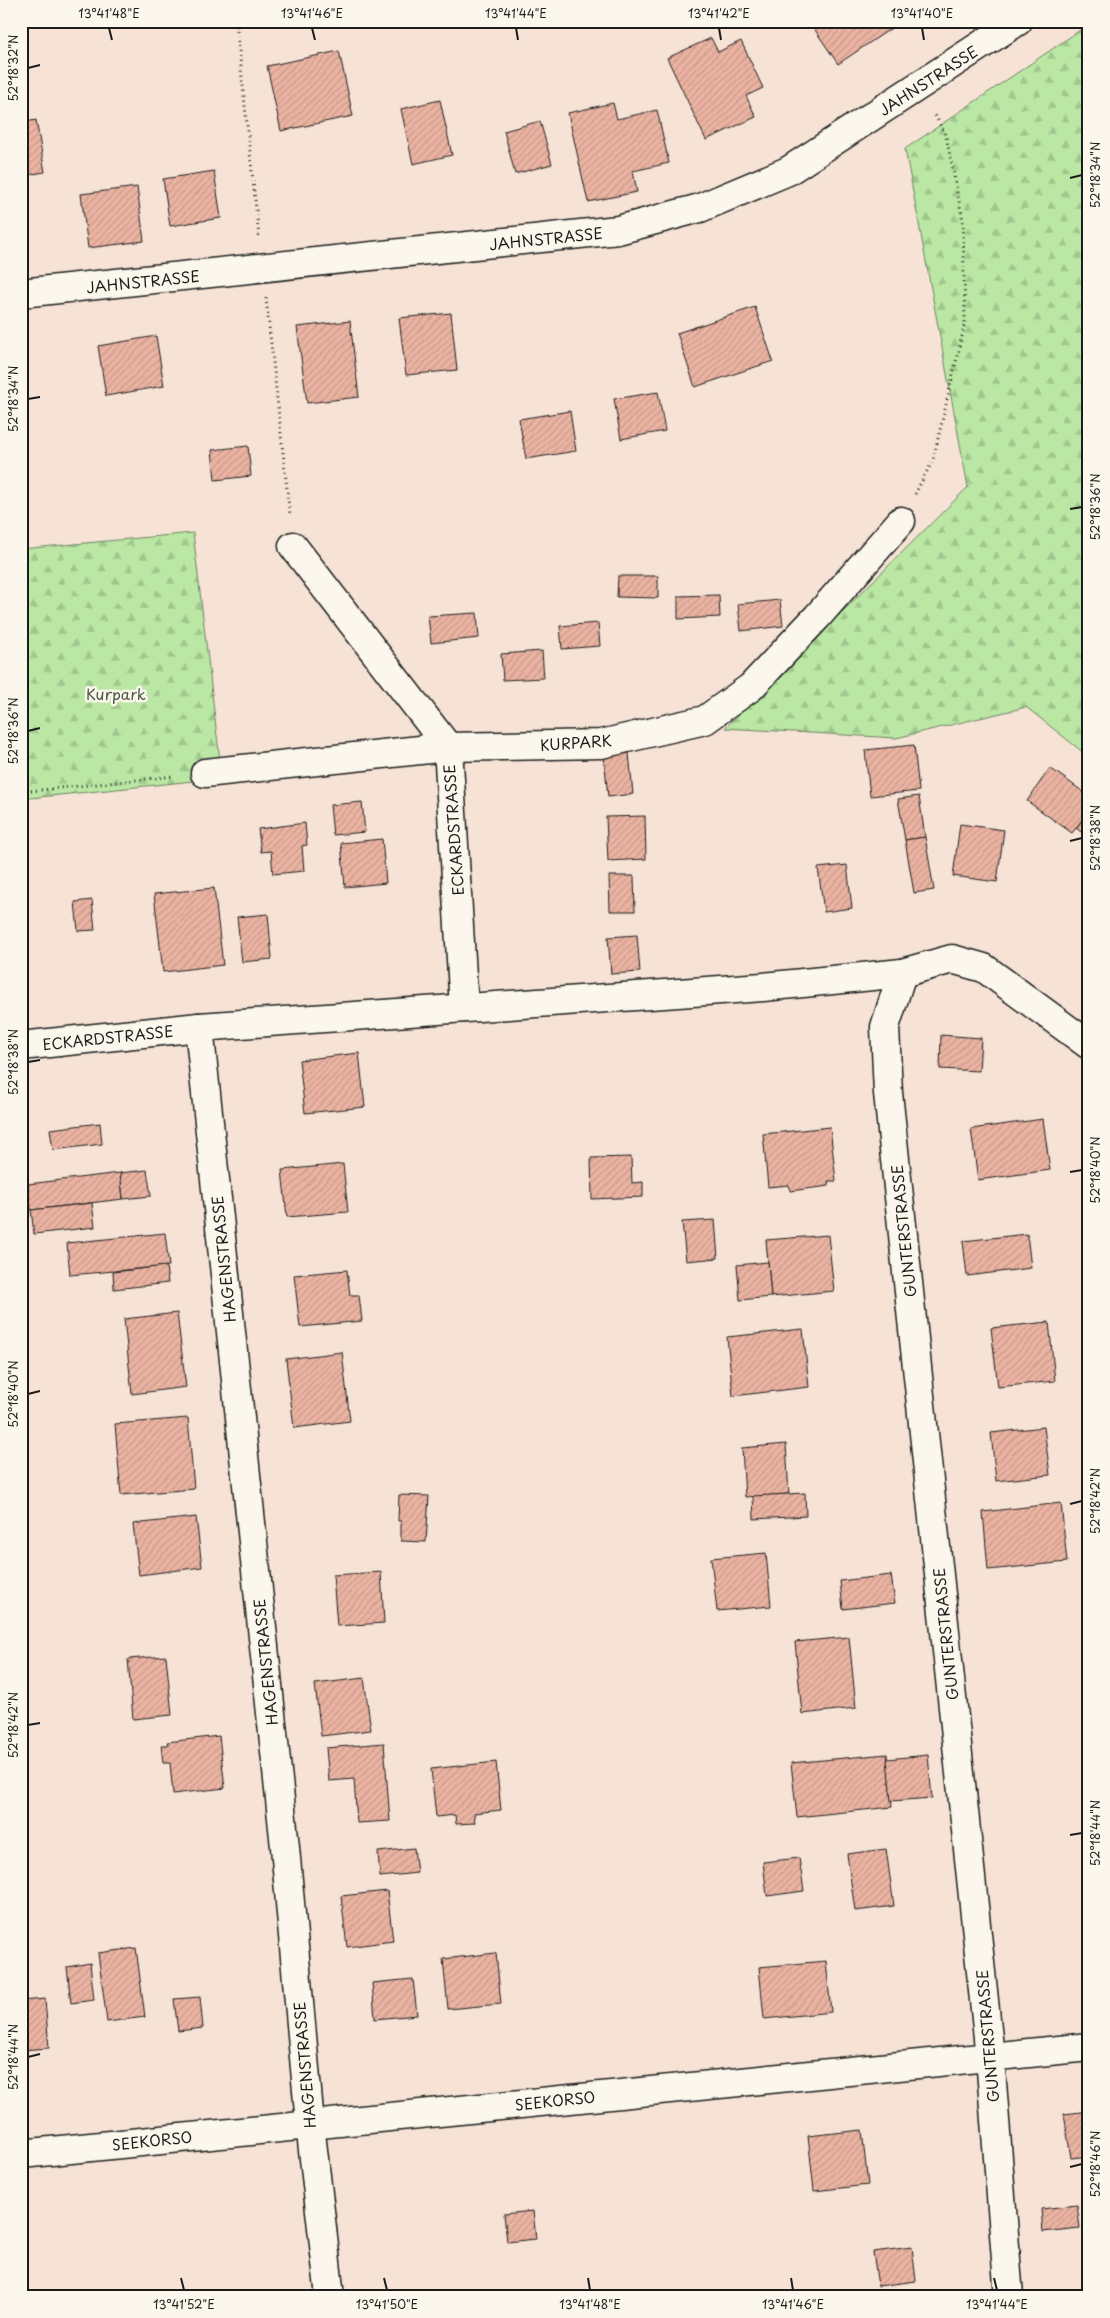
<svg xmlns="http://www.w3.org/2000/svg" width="1110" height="2318" font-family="'Playpen Sans',sans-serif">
<defs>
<pattern id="forest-firs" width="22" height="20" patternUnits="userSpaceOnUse" patternTransform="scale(1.25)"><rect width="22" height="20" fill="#bae7a4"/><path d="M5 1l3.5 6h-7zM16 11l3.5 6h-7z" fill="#9fc68d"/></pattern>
<pattern id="building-hatch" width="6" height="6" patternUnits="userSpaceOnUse" patternTransform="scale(1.25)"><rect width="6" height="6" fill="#ebb3a2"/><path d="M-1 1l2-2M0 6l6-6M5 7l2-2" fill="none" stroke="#c9998b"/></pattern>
</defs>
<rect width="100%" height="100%" fill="#f6e3d6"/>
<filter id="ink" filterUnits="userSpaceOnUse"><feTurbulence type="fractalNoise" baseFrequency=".02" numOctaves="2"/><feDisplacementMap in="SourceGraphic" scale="10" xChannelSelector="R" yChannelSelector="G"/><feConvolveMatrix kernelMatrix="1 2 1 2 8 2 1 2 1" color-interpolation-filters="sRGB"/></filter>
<g filter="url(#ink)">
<g fill="url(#forest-firs)" stroke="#6b8260">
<path d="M1089,24v733l-63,-50 -130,31 -171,-10 243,-241 -63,-338z"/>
<path d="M193,533l29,245 -201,21v-250z"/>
</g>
<g fill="url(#building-hatch)" stroke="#1c1c1c">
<path d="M809,21h93l-64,43z"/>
<path d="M711,38l7,14 23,-11 22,47 -17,8 10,21 -50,23 -39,-82z"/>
<path d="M339,51l14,65 -72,15 -14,-65z"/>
<path d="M440,100l12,55 -39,9 -12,-55z"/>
<path d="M613,103l4,16 40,-9 12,53 -36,8 4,21 -49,10 -20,-89z"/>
<path d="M36,120l9,52 -24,4v-53z"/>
<path d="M540,121l12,43 -37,10 -11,-43z"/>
<path d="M214,171l7,47 -51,8 -7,-47z"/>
<path d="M137,187l7,54 -56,7 -7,-54z"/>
<path d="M755,307l18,54 -78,26 -18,-54z"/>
<path d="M451,313l6,57 -51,5 -7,-57z"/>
<path d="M350,321l9,76 -52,6 -10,-76z"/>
<path d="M156,336l8,50 -58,10 -8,-50z"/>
<path d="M658,392l7,39 -44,8 -7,-40z"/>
<path d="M570,411l6,40 -50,8 -7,-40z"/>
<path d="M248,446l3,30 -36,4 -3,-30z"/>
<path d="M618,576h40v22l-41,-1z"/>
<path d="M719,595l1,22 -42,2v-23z"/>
<path d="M780,600l3,26 -42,5 -3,-27z"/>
<path d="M477,613l2,25 -48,5 -3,-27z"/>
<path d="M598,623l2,23 -38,3 -2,-23z"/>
<path d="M542,651l2,27 -41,2 -2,-26z"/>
<path d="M914,745l5,46 -49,5 -5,-46z"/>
<path d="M629,753l4,41 -25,3 -4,-41z"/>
<path d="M1050,768l39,28v15l-17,22 -45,-32z"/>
<path d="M919,796l6,41 -20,3 -7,-41z"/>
<path d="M362,802l3,30 -32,3 -3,-30z"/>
<path d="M1089,811v27l-13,-10z"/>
<path d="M645,816l1,43 -38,2 -2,-44z"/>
<path d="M305,823l2,22 -5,1 2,25 -31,3 -2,-23 -10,1 -3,-23z"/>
<path d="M960,824l44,6 -7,52 -44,-6z"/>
<path d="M925,837l9,53 -20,3 -9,-53z"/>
<path d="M382,839l4,44 -41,4 -4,-44z"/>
<path d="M847,865l5,43 -28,4 -6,-44z"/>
<path d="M609,876h25l1,35h-25z"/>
<path d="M214,888l9,77 -60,7 -9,-78z"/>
<path d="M92,900l3,30 -17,1 -3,-29z"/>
<path d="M268,914l4,45 -30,3 -5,-45z"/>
<path d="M637,935l3,37 -29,2 -3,-37z"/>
<path d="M941,1035l40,3 -2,33 -39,-2z"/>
<path d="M359,1053l6,54 -60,6 -6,-53z"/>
<path d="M1043,1119l7,51 -72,10 -7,-51z"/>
<path d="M100,1123l2,21 -49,6 -3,-21z"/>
<path d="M830,1127l6,54h-8l1,5 -39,5 -1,-6 -21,2 -5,-53z"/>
<path d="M631,1157l1,26 11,-1v15l-51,2 -1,-41z"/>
<path d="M343,1164l5,48 -61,5 -5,-47z"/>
<path d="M147,1170l4,26 -28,3 -3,-26z"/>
<path d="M120,1173l3,26 -92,11 -3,-26z"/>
<path d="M92,1203l3,24 -61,7 -3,-24z"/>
<path d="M715,1220l3,38 -32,3 -4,-39z"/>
<path d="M165,1233l4,33 -99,9 -3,-32z"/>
<path d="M1027,1234l4,34 -64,8 -4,-35z"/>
<path d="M828,1235l6,56 -63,6 -5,-57z"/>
<path d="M768,1262l3,35 -31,3 -3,-35z"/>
<path d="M166,1266l2,17 -54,6 -1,-17z"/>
<path d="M347,1270l3,25h9l3,26 -62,6 -6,-52z"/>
<path d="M177,1313l9,74 -54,7 -8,-75z"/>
<path d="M1049,1322l6,59 -57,6 -7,-59z"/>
<path d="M803,1329l6,58 -76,9 -6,-59z"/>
<path d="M342,1352l8,69 -56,7 -8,-69z"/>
<path d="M188,1418l6,71 -73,6 -6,-71z"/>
<path d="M1044,1427l6,48 -54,6 -5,-48z"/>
<path d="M786,1444l3,50 -44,3 -3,-49z"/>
<path d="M805,1493l1,23 -52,3 -1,-23z"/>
<path d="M399,1495l30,1 -3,46 -25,-1v-20h-3z"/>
<path d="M1061,1503l6,59 -79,8 -5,-58z"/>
<path d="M196,1517l6,50 -63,8 -6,-51z"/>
<path d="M766,1553l5,53 -54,5 -6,-53z"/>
<path d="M381,1572l3,51 -47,3 -4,-51z"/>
<path d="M891,1575l4,28 -52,6 -3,-28z"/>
<path d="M849,1637l7,71 -54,6 -7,-72z"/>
<path d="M166,1656l6,59 -39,4 -5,-60z"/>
<path d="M364,1678l7,52 -50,6 -6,-52z"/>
<path d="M219,1736l6,52 -52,6 -3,-31h-7l-2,-18h7l-1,-3z"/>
<path d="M384,1743l6,78 -33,2 -3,-44 -25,2 -3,-33z"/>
<path d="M887,1754l5,53 -95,10 -6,-54z"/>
<path d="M928,1755l4,43 -41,3 -4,-42z"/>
<path d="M496,1762l5,48 -27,3 1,10 -19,1 -1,-9 -19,2 -5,-48z"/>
<path d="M414,1848l3,25 -37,4 -2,-25z"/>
<path d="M886,1849l8,57 -39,5 -8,-57z"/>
<path d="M799,1858l5,33 -37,5 -4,-34z"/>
<path d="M387,1891l6,50 -46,6 -6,-51z"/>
<path d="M136,1948l9,69 -38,5 -9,-69z"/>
<path d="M496,1953l5,51 -53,5 -5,-50z"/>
<path d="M826,1961l5,51 -67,7 -5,-52z"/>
<path d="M90,1963l4,37 -23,3 -4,-36z"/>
<path d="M413,1979l4,36 -42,4 -3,-36z"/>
<path d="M200,1997l3,31 -25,3 -4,-32z"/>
<path d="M45,1999l4,49 -28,2v-49z"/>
<path d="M1089,2111v45l-18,2 -7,-44z"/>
<path d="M862,2130l6,55 -54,6 -6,-55z"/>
<path d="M1077,2205l3,23 -37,4 -2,-23z"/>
<path d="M533,2211l3,28 -29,3 -3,-28z"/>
<path d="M912,2247l4,34 -38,5 -5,-34z"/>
</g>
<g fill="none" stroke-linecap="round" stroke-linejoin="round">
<g stroke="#1c1c1c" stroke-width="31">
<g id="street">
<path d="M21,293l597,-63 82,-22 88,-37 230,-150"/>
<path d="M293,546l155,201 153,-3 104,-24 46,-33 66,-70 84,-96"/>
<path d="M205,773l243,-26 16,261"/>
<path d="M902,973l-17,54 3,66 102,964 19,240"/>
<path d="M199,1027l86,820 25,277 20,173"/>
<path d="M21,1046l178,-19 564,-40 139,-14 50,-14 32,9 105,77"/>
<path d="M21,2154l1068,-107"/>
</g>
</g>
<g stroke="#1c1c1c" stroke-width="3" stroke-dasharray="1 4" stroke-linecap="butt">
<path d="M236,21l23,216"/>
<path d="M266,298l24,218"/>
<path d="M915,494l18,-34 32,-137 -2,-102 -17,-85 -12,-23"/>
<path d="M21,792l153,-16"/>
</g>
<use href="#street" stroke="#fbf7ec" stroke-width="28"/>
</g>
</g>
<path fill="none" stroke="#1c1c1c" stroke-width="2" d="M109,28l3,12M312,28l3,12M516,28l2,12M719,28l2,12M922,28l2,12M28,68l12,-3M1070,178l12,-3M28,399l12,-2M1070,509l12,-2M28,731l12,-3M1070,841l12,-3M28,1062l12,-2M1070,1172l12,-2M28,1394l12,-3M1070,1504l12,-3M28,1725l12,-2M1070,1835l12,-2M28,2057l12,-3M1070,2167l12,-3M181,2278l3,12M384,2278l3,12M588,2278l2,12M791,2278l2,12M994,2278l3,12"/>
<g text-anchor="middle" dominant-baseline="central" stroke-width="5" stroke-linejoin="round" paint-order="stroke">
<g font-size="15" fill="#1c1c1c" stroke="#fbf7ec">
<text transform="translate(928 80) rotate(-33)">JAHNSTRASSE</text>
<text transform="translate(546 238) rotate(-6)">JAHNSTRASSE</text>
<text transform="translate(143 281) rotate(-6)">JAHNSTRASSE</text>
<text transform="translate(576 742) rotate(-4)">KURPARK</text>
<text transform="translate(453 830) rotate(-94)">ECKARDSTRASSE</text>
<text transform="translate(108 1037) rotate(-6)">ECKARDSTRASSE</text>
<text transform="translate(903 1231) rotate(-96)">GUNTERSTRASSE</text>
<text transform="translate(223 1259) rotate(-96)">HAGENSTRASSE</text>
<text transform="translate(945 1634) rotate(-96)">GUNTERSTRASSE</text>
<text transform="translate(265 1662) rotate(-96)">HAGENSTRASSE</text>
<text transform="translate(987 2036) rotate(-95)">GUNTERSTRASSE</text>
<text transform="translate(304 2065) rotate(-95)">HAGENSTRASSE</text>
<text transform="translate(555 2100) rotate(-6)">SEEKORSO</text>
<text transform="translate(152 2140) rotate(-6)">SEEKORSO</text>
</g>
<g font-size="15" fill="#4b5945" stroke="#fbf7ec">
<text x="116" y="693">Kurpark</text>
</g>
</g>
<rect width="1110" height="2318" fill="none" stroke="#fbf7ec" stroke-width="55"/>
<rect x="28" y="28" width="1054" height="2262" fill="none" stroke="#1c1c1c" stroke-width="2"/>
<g font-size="12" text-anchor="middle" fill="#1c1c1c">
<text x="109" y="18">13°41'48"E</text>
<text x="312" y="18">13°41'46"E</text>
<text x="516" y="18">13°41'44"E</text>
<text x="719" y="18">13°41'42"E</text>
<text x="922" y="18">13°41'40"E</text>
<text transform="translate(14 68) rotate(-90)" y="4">52°18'32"N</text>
<text transform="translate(1096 175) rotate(-90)" y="4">52°18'34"N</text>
<text transform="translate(14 399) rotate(-90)" y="4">52°18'34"N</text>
<text transform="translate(1096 507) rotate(-90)" y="4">52°18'36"N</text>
<text transform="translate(14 731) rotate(-90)" y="4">52°18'36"N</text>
<text transform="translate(1096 838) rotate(-90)" y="4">52°18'38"N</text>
<text transform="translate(14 1062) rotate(-90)" y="4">52°18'38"N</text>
<text transform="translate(1096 1170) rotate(-90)" y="4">52°18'40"N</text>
<text transform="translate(14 1394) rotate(-90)" y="4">52°18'40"N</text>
<text transform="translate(1096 1501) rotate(-90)" y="4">52°18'42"N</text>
<text transform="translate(14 1725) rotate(-90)" y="4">52°18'42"N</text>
<text transform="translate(1096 1833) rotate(-90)" y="4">52°18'44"N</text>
<text transform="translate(14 2057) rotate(-90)" y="4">52°18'44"N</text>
<text transform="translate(1096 2164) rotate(-90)" y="4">52°18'46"N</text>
<text x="184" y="2309">13°41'52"E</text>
<text x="387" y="2309">13°41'50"E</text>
<text x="590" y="2309">13°41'48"E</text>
<text x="793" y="2309">13°41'46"E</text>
<text x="997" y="2309">13°41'44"E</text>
</g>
</svg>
